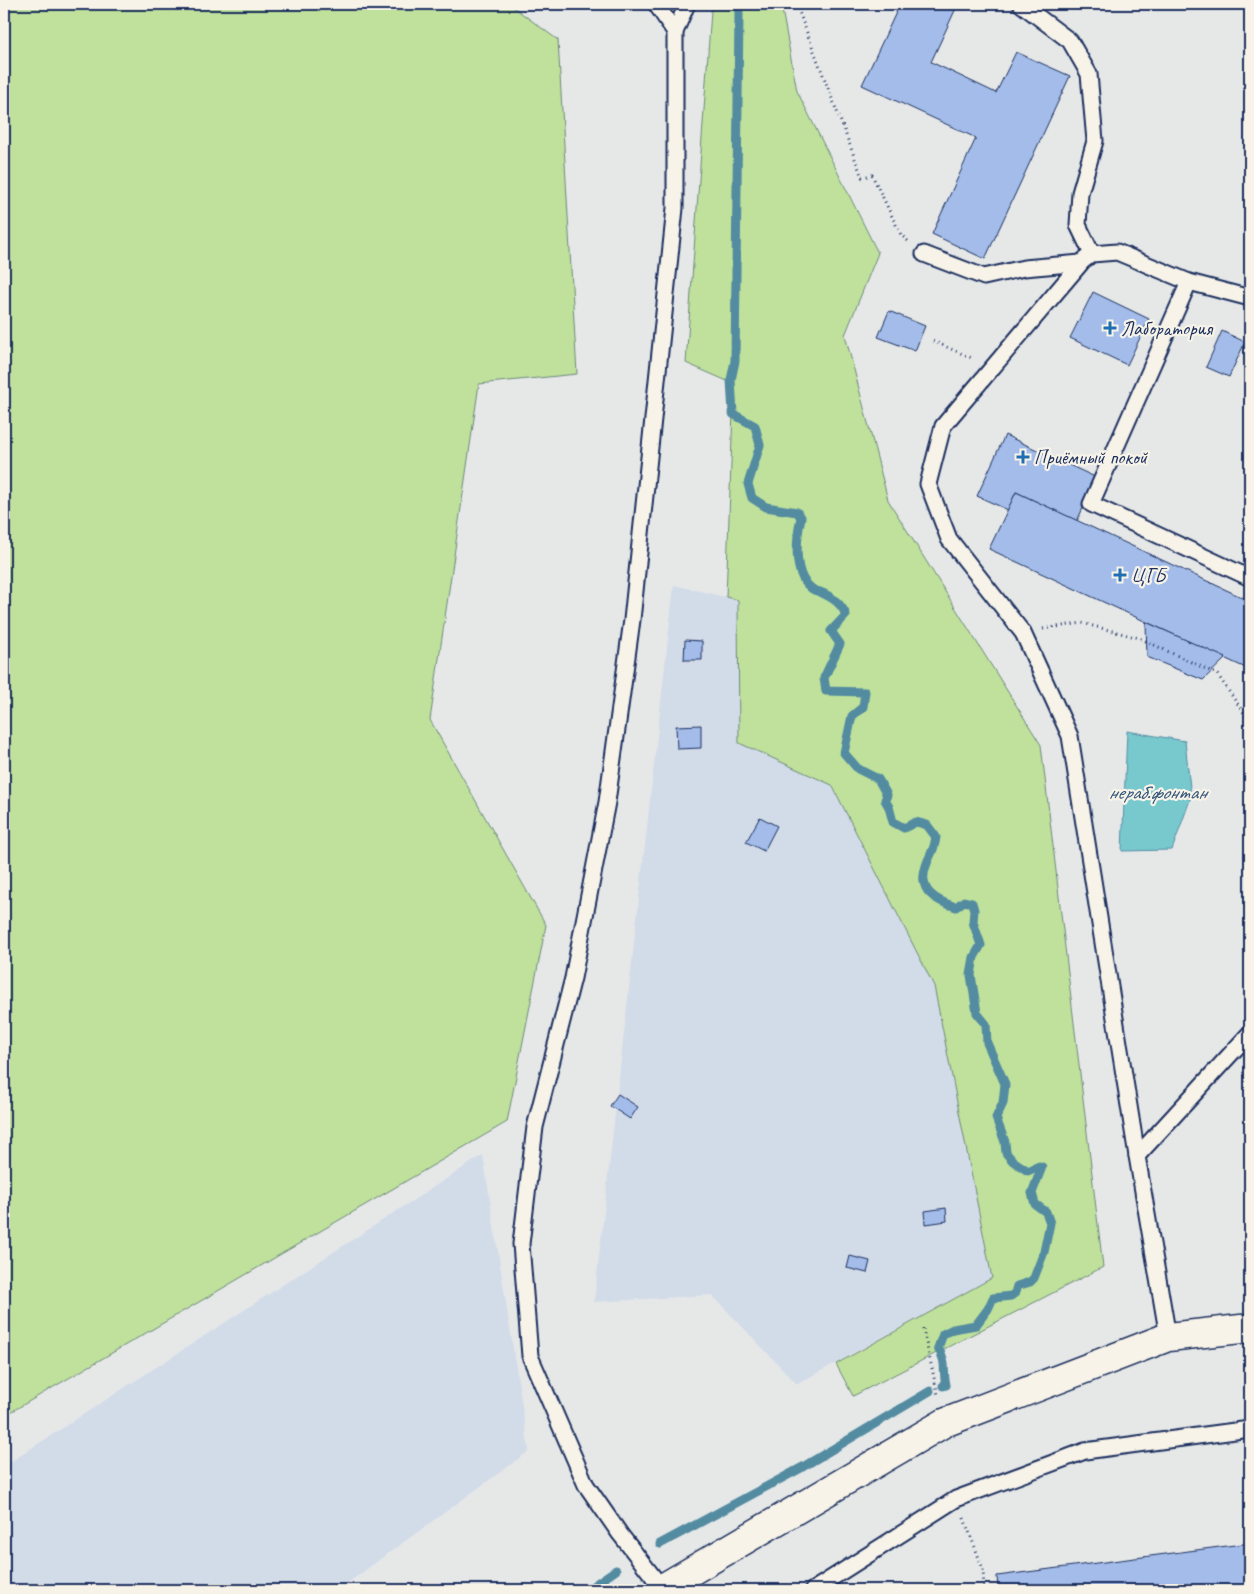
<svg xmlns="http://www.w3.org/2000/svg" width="1254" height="1594" font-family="Caveat,sans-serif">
<rect width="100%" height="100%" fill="#e6e8e8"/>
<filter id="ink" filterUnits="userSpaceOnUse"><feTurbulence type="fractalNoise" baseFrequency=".02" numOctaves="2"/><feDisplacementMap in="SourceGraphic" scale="10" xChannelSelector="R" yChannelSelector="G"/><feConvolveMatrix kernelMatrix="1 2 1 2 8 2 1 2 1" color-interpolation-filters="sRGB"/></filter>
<g filter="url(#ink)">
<g fill="#d2dbe8">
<path d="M674,585l64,15 1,143 93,42 102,201 58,292 -195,106 -85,-89 -118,7z"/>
<path d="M483,1155l46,296 -191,139h-334v-124z"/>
</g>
<g fill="#bfe19b" stroke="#6d887c">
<path d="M4,4h505l49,36 19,334 -98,10 -49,336 116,205 -39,197 -503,294z"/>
<path d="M714,4h67l16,87 81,162 -33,82 43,165 153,245 62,522 -250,129 -17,-32 156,-86 -58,-292 -102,-201 -93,-42 -1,-143 -12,-3 8,-213 -48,-21 25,-352z"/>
</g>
<path fill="#78c9ce" stroke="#538ba1" d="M1127,731l58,10 6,56 -19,53 -50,1z"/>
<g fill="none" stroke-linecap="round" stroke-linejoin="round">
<g stroke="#538ba1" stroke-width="9">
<path d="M738,4l1,9 -4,348 -4,19 2,34 22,12 5,19 -12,39 4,14 14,9 31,5 4,5c-4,19 -9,56 9,70 2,3 7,4 10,5 12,5 21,11 26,23l-15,16 9,13 -16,34 2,13 39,1 -2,15 -11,9 -8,37 14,16 20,10 9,16 -2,5 4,7 4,15 11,6 12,-6 11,3 9,12c-2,16 -6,16 -10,29 -9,25 10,35 30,41l8,-6 8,2 2,7 -1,12 8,23 -7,12 -3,18 6,38 9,11 1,19 18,41 -2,19 -7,15 9,24 1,11 7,8 15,10 11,-5 3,1 -10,26 3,11 11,8 4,11 -6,29 -10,26 -4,4 -13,4 -2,7 -4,3 -18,2 -5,11 -12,16 -23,4 -10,5 -5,14c10,16 4,21 8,37l-3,1"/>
<path d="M660,1544l141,-76 129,-77"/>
<path d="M587,1590l29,-20"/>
</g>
</g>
<g fill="#a3bce9" stroke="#1b2f5e">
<path d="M900,4h58l-27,58 65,31 20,-41 54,24 -85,183 -53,-25 44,-96 -114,-53z"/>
<path d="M1093,292l56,27 -22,46 -57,-27z"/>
<path d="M889,311l36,15 -10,25 -37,-14z"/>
<path d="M1222,331l23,11 -16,35 -23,-10z"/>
<path d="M1005,435l92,43 -20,43 -61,-29 -8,18 -31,-14z"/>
<path d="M1016,492l234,109v69l-261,-121z"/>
<path d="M1146,622l80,36 -23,22 -56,-23z"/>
<path d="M685,640l17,1v19h-18z"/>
<path d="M701,725v23l-24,1 -1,-23z"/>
<path d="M760,817l17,9 -13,25 -18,-9z"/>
<path d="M618,1094l20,13 -8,12 -20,-13z"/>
<path d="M946,1208l1,13 -21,3 -1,-13z"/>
<path d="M850,1256l20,5 -3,12 -20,-5z"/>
<path d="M1250,1543v47h-252l-1,-14z"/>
</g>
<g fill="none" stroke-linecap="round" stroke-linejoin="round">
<g stroke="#1b2f5e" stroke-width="19">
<g id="lane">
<path d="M656,4l19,28"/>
<path d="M1021,4l49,37 19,33 6,67 -15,52 -2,32 14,29"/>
<path d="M924,254l60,23 40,-9 57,-5 -138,163 -15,58 21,55 74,94 47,103 67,420 31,181"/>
<path d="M1084,260l8,-6 25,-2 72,30 61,16"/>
<path d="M1189,282l-98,222 159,74"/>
<path d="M1137,1156l113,-123"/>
<path d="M662,1588l-42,-54 -34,-49 -56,-129 -9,-112 14,-117 38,-149 34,-176 25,-182 43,-412v-176l12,-28"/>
<path d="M813,1590l143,-91 129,-48 165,-22"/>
</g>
</g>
<g stroke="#1b2f5e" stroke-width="31">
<path id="secondary" d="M659,1590l285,-167 224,-86 82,-9"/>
</g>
<g stroke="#1b2f5e" stroke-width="3" stroke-dasharray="1 4" stroke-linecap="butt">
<path d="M796,4l66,173 10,-2 29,60 7,6"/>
<path d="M933,341l41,18"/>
<path d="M1043,629l39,-6 57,15 78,36 33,48"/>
<path d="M923,1329l15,66"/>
<path d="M964,1518l19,51 1,21"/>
</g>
<use href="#lane" stroke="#f7f3e8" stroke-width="15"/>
<use href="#secondary" stroke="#f7f3e8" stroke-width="28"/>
</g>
</g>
<g fill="#1f6fb2" stroke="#f7f3e8" stroke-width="2">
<path d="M1107.5 320.5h5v5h5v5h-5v5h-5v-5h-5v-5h5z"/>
<path d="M1020.5 449.5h5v5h5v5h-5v5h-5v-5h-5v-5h5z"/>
<path d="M1117.5 567.5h5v5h5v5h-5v5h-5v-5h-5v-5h5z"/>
</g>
<g text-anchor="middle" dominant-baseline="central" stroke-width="4.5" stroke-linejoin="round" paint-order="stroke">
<g font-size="20" fill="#1b2f5e" stroke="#f7f3e8" text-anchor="start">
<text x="1121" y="328">Лаборатория</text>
<text x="1034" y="457">Приёмный покой</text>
<text x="1131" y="575">ЦГБ</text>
</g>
<g font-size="21" font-style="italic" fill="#32567a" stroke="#f7f3e8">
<text x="1157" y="792">нераб.фонтан</text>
</g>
</g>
<rect width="1254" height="1594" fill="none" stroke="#f7f3e8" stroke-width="20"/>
<rect x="10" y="10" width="1234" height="1574" fill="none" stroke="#1b2f5e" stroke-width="2" filter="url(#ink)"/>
</svg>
